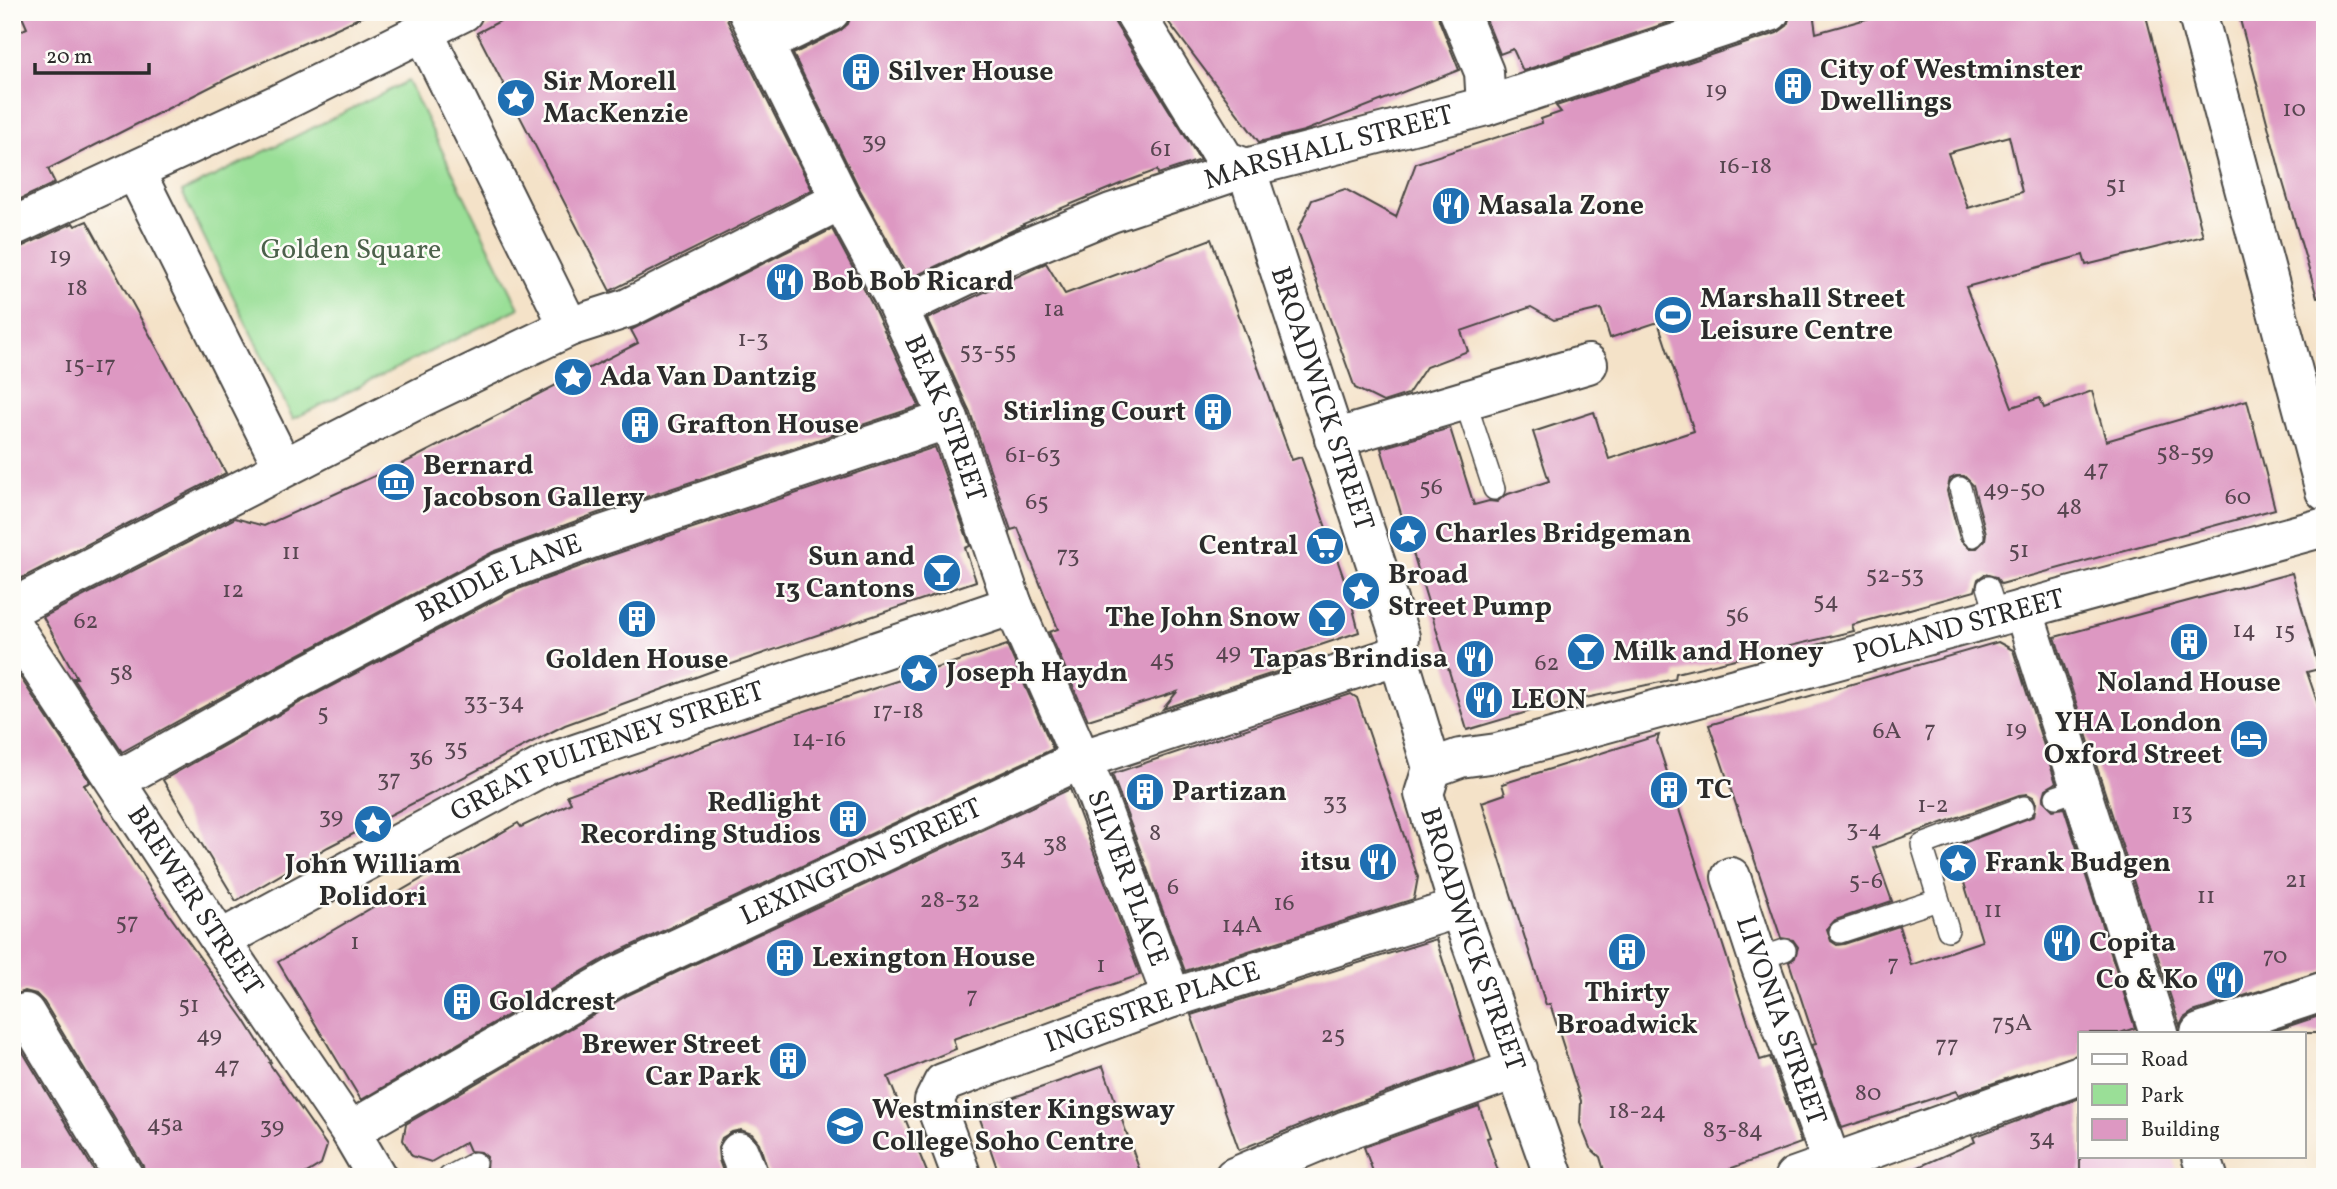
<svg xmlns="http://www.w3.org/2000/svg" width="2337" height="1189" font-family="Vollkorn,serif">
<rect width="100%" height="100%" fill="#fdfcf7"/>
<filter id="ink" filterUnits="userSpaceOnUse"><feTurbulence type="fractalNoise" baseFrequency=".0143" numOctaves="2"/><feDisplacementMap in="SourceGraphic" scale="14" xChannelSelector="R" yChannelSelector="G"/><feConvolveMatrix kernelMatrix="1 2 1 2 8 2 1 2 1" color-interpolation-filters="sRGB"/></filter>
<filter id="wash" filterUnits="userSpaceOnUse"><feTurbulence type="fractalNoise" baseFrequency=".00686" numOctaves="4" result="noise"/><feDisplacementMap in="SourceGraphic" scale="28" xChannelSelector="R" yChannelSelector="G"/><feGaussianBlur stdDeviation="1.57" result="paint"/><feColorMatrix in="noise" values="0 0 0 0 0 0 0 0 0 0 0 0 0 0 0 0 0 1.4 0 .05"/><feComposite in="paint" operator="in"/></filter>
<g filter="url(#wash)">
<rect width="100%" height="100%" fill="#f4e2c8"/>
<path fill="#f1d0e3" d="M2080,1105v51h92l7,21h-297z"/>
<path fill="#9adf97" stroke="#628561" stroke-width="2" d="M408,81l111,227 -226,111 -111,-227z"/>
<g id="blocks">
<g fill="#dd98c2" fill-rule="evenodd">
<path d="M20,12h352l-142,65 -182,92 7,14 -43,20v-168l15,-7z"/>
<path d="M517,12h209l2,10 84,168 -202,101 -133,-258z"/>
<path d="M852,12h260l3,11 85,137 -42,14 -1,-4 -37,14 -97,40 1,1 -115,54 -49,-89 -67,-136 47,-23 8,-7z"/>
<path d="M1161,12h277l1,8 20,50 -155,61 -45,11z"/>
<path d="M1483,12h217l-177,59 -10,-22 -13,5z"/>
<path d="M1791,12h22l3,21 54,-15 53,-6h222l58,224 -117,29 -3,-10 -117,32 46,120 28,-9 4,10 48,-17 14,50 141,-41 28,109 -274,75 -5,-7 -11,-3 -7,5 -3,12 -123,34 2,6 -178,42 -1,6 -131,28 -77,23 -86,-282 69,-20 24,77 15,-4 8,1 8,-7 44,-14 -16,-49 61,-20 15,47 85,-28 -36,-109 -48,16 -9,-29 -47,11 -23,-13 -70,24 7,20 -42,16 -18,27 -25,8 -28,-14 -57,-157 14,-31 33,-11 51,28 20,-54 126,-40 -1,-4 20,-7 -5,-6 221,-73 10,-7zM2009,136l13,56 -54,16 -20,-55zM1956,476h8l9,9 13,48 -1,7 -8,8h-8l-9,-9 -13,-48 3,-12z"/>
<path d="M2238,12h87v284l-8,1 -35,-118z"/>
<path d="M87,221l139,252 -206,106 -8,-12v-319l9,-1 52,-24 2,3z"/>
<path d="M832,229l41,77 46,100 -324,108 -102,38 -212,112 -159,88 -49,-74h4l-34,-61 192,-99 29,8 146,-66 228,-117 -7,-13z"/>
<path d="M1211,239l81,221 9,-3 48,136 10,39 -68,23 13,8 -141,46 14,-17 -89,28 -39,-88 9,-3 -40,-101 -7,2 -41,-118 -43,-93 119,-56 19,31z"/>
<path d="M935,447l35,99 -5,2 11,33 -250,85 -161,59 -237,122 -92,54 -73,-121 138,-78 209,-110 99,-36z"/>
<path d="M2292,573l27,96 -12,3 18,53v245l-132,42 -9,6 -4,8 -125,-389z"/>
<path d="M1998,642l15,8 43,133 -10,6 -3,11 10,10 11,-2 71,220 -15,5h-40v21l-122,41 -2,-4 -114,37 -30,-83 4,-1 -27,-82 6,-4 3,-11 -5,-7 -12,-2 -72,-213zM2027,794l6,3 3,6 -2,13 -81,31 29,94 -71,24 -12,-39 -55,18 -7,1 -6,-4 -4,-12 8,-9 57,-19 -19,-53 146,-53z"/>
<path d="M1007,645l46,104 -444,207 -248,144 -83,-138 240,-139 3,4 50,-24 -4,-8 198,-71z"/>
<path d="M12,674h6l72,108 -6,3 66,103 94,131 27,43 -2,1 58,83 -6,18 -21,13h-154l-3,-11 -99,-164 -8,-8 -11,-3 -13,5z"/>
<path d="M1351,694l6,4 61,179 -4,22 -229,72 -73,-197z"/>
<path d="M1659,735l-2,6 103,319 10,-3 31,86 -94,34h-101l-6,-20 -10,-9 -10,-25 1,-22 -31,-97 -4,1 -64,-203 23,-8 -3,-10z"/>
<path d="M1070,789l70,186 -187,64 3,10 -68,28 41,100h-159l-11,-34 -7,-9 -11,-4 -9,2 -10,6 -4,10 1,12 6,17h-244l5,-8 1,-12 -6,-5 -11,-1 -4,-9 -35,20 -19,-6 -9,-16 3,-16 222,-129z"/>
<path d="M1436,939l39,122 -138,49 -98,40 -48,-135z"/>
<path d="M2325,1014v19h-57z"/>
<path d="M12,1034l86,143h-86z"/>
<path d="M1103,1066l39,111h-142l-23,-67z"/>
<path d="M2080,1098v79h-184l79,-35 -2,-5z"/>
<path d="M1479,1106l11,31 -3,1 13,39h-125l-11,-30z"/>
</g>
</g>
</g>
<g filter="url(#ink)">
<use href="#blocks" fill-opacity="0" stroke="#494643" stroke-width="2"/>
<g fill="none" stroke-linecap="round" stroke-linejoin="round">
<g stroke="#494643" stroke-width="24">
<g id="lane">
<path d="M1465,401l29,88"/>
<path d="M1960,488l13,48"/>
<path d="M1988,587l9,29"/>
<path d="M2056,797l24,-8"/>
<path d="M1948,930l-26,-85 102,-38"/>
<path d="M1840,932l98,-32"/>
<path d="M1758,959l27,-9"/>
<path d="M449,1177l26,-14"/>
</g>
</g>
<g stroke="#494643" stroke-width="42">
<g id="street">
<path id="s1" d="M748,12l93,188 52,96 56,123 64,186 80,181 79,212"/>
<path d="M1134,12l91,148 21,8"/>
<path d="M1459,12l25,60 2,34"/>
<path d="M424,33l145,294"/>
<path d="M764,44l66,-32"/>
<path id="s2" d="M1246,168l154,469 -2,18 34,113 -8,26 35,114 95,269"/>
<path d="M135,171l148,296"/>
<path d="M12,227l268,-124 183,-91"/>
<path id="s3" d="M899,308l108,-52 104,-43 135,-45 240,-62 284,-94"/>
<path d="M1334,439l254,-75"/>
<path d="M12,608l410,-211 147,-70 59,-19 213,-108"/>
<path d="M2023,609l136,424"/>
<path id="s4" d="M12,625l208,315 130,191 27,46"/>
<path id="s5" d="M1432,768l28,-10 37,-5 828,-226"/>
<path id="s6" d="M116,781l175,-98 210,-111 101,-37 347,-116"/>
<path id="s7" d="M1731,877l27,82 74,205"/>
<path id="s8" d="M220,940l329,-177 464,-158"/>
<path d="M25,1013l99,164"/>
<path d="M2200,1033l125,-42"/>
<path id="s9" d="M350,1131l268,-155 462,-216 318,-105"/>
<path d="M739,1152l10,25"/>
<path d="M2201,1156l7,21"/>
<path id="s10" d="M962,1177l-28,-76 9,-18 229,-85 287,-90"/>
<path d="M1234,1177l110,-46 173,-62"/>
<path d="M1794,1177l286,-102"/>
</g>
</g>
<g stroke="#494643" stroke-width="42">
<path id="secondary" d="M2197,12l128,479"/>
</g>
<use href="#lane" stroke="#fff" stroke-width="21"/>
<use href="#street" stroke="#fff" stroke-width="38"/>
<use href="#secondary" stroke="#fff" stroke-width="38"/>
</g>
</g>
<defs>
<g id="building-disc" transform="scale(2.0125)"><circle r="9.5" fill="#1f6fb2" stroke="#fdfcf7"/><path d="M-4-6H4V6H1V3H-1V6H-4ZM-2.5-4.3h1.7v1.8h-1.7ZM.8-4.3h1.7v1.8H.8ZM-2.5-1h1.7V.8h-1.7ZM.8-1h1.7V.8H.8Z" fill="#fff"/></g>
<g id="sight-disc" transform="scale(2.0125)"><circle r="9.5" fill="#1f6fb2" stroke="#fdfcf7"/><path d="M0-6L1.8-2.2L6-1.7L2.9 1.2L3.7 5.4L0 3.3L-3.7 5.4L-2.9 1.2L-6-1.7L-1.8-2.2Z" fill="#fff"/></g>
<g id="restaurant-disc" transform="scale(2.0125)"><circle r="9.5" fill="#1f6fb2" stroke="#fdfcf7"/><path d="M-5-6h1v4h1v-4h1v4h1v-4h1v5L-1.5 .5V6h-2V.5L-5-1ZM5-6V6H3V1.5H1.5Q1.5-4 5-6Z" fill="#fff"/></g>
<g id="stadium-disc" transform="scale(2.0125)"><circle r="9.5" fill="#1f6fb2" stroke="#fdfcf7"/><path d="M0-5a6.5 5 0 1 0 0 10a6.5 5 0 1 0 0-10ZM-3.5-1.8h7v3.6h-7Z" fill="#fff"/></g>
<g id="museum-disc" transform="scale(2.0125)"><circle r="9.5" fill="#1f6fb2" stroke="#fdfcf7"/><path d="M0-6L6-3V-2H-6V-3ZM-5-1h2V3h-2ZM-1-1h2V3h-2ZM3-1h2V3H3ZM-6 4H6V6H-6Z" fill="#fff"/></g>
<g id="supermarket-disc" transform="scale(2.0125)"><circle r="9.5" fill="#1f6fb2" stroke="#fdfcf7"/><path d="M-6-5.5h2.5l.6 2H6L4.5 2H-2.5L-4.4-4H-6ZM-1.5 3.2a1.3 1.3 0 1 0 .1 0ZM3 3.2a1.3 1.3 0 1 0 .1 0Z" fill="#fff"/></g>
<g id="bar-disc" transform="scale(2.0125)"><circle r="9.5" fill="#1f6fb2" stroke="#fdfcf7"/><path d="M-6-5H6L.8 .8V4.5H3.5V6h-7V4.5H-.8V.8Z" fill="#fff"/></g>
<g id="hotel-disc" transform="scale(2.0125)"><circle r="9.5" fill="#1f6fb2" stroke="#fdfcf7"/><path d="M-6-4.5h1.5V1H6V5H4.5V3h-9V5H-6ZM-4 0a1.8 1.8 0 1 1 3.6 0ZM.5 0V-2.5h3Q6-2.5 6 0Z" fill="#fff"/></g>
<g id="university-disc" transform="scale(2.0125)"><circle r="9.5" fill="#1f6fb2" stroke="#fdfcf7"/><path d="M0-5L7-2L0 1L-7-2ZM-4 1L0 2.5L4 1V4Q0 6-4 4Z" fill="#fff"/></g>
</defs>
<g fill-rule="evenodd">
<use href="#building-disc" x="861" y="72"/>
<use href="#building-disc" x="1793" y="86"/>
<use href="#sight-disc" x="516" y="98"/>
<use href="#restaurant-disc" x="1451" y="206"/>
<use href="#restaurant-disc" x="785" y="282"/>
<use href="#stadium-disc" x="1673" y="315"/>
<use href="#sight-disc" x="573" y="377"/>
<use href="#building-disc" x="1213" y="412"/>
<use href="#building-disc" x="640" y="425"/>
<use href="#museum-disc" x="396" y="482"/>
<use href="#sight-disc" x="1408" y="534"/>
<use href="#supermarket-disc" x="1325" y="546"/>
<use href="#bar-disc" x="942" y="573"/>
<use href="#sight-disc" x="1361" y="591"/>
<use href="#bar-disc" x="1327" y="618"/>
<use href="#building-disc" x="637" y="619"/>
<use href="#building-disc" x="2189" y="642"/>
<use href="#bar-disc" x="1586" y="652"/>
<use href="#restaurant-disc" x="1475" y="659"/>
<use href="#sight-disc" x="919" y="673"/>
<use href="#restaurant-disc" x="1484" y="700"/>
<use href="#hotel-disc" x="2249" y="739"/>
<use href="#building-disc" x="1669" y="790"/>
<use href="#building-disc" x="1145" y="792"/>
<use href="#building-disc" x="848" y="819"/>
<use href="#sight-disc" x="373" y="824"/>
<use href="#restaurant-disc" x="1378" y="862"/>
<use href="#sight-disc" x="1958" y="863"/>
<use href="#restaurant-disc" x="2062" y="943"/>
<use href="#building-disc" x="1627" y="952"/>
<use href="#building-disc" x="785" y="958"/>
<use href="#restaurant-disc" x="2225" y="980"/>
<use href="#building-disc" x="462" y="1002"/>
<use href="#building-disc" x="788" y="1061"/>
<use href="#university-disc" x="845" y="1126"/>
</g>
<g text-anchor="middle" dominant-baseline="central" stroke-width="5" stroke-linejoin="round" paint-order="stroke">
<g font-size="24" fill="#584651">
<text x="1716" y="91">19</text>
<text x="2294" y="110">10</text>
<text x="874" y="142">39</text>
<text x="1161" y="150">61</text>
<text x="1745" y="167">16-18</text>
<text x="2116" y="186">51</text>
<text x="60" y="257">19</text>
<text x="77" y="289">18</text>
<text x="1054" y="310">1a</text>
<text x="753" y="340">1-3</text>
<text x="988" y="352">53-55</text>
<text x="90" y="366">15-17</text>
<text x="2185" y="454">58-59</text>
<text x="1033" y="456">61-63</text>
<text x="2096" y="470">47</text>
<text x="1431" y="488">56</text>
<text x="2014" y="490">49-50</text>
<text x="2238" y="498">60</text>
<text x="1037" y="503">65</text>
<text x="2069" y="508">48</text>
<text x="2019" y="551">51</text>
<text x="291" y="553">11</text>
<text x="1068" y="556">73</text>
<text x="1895" y="576">52-53</text>
<text x="233" y="591">12</text>
<text x="1826" y="602">54</text>
<text x="1737" y="616">56</text>
<text x="86" y="622">62</text>
<text x="2244" y="631">14</text>
<text x="2285" y="632">15</text>
<text x="1228" y="653">49</text>
<text x="1162" y="660">45</text>
<text x="1547" y="664">62</text>
<text x="121" y="674">58</text>
<text x="494" y="703">33-34</text>
<text x="898" y="712">17-18</text>
<text x="323" y="714">5</text>
<text x="2016" y="730">19</text>
<text x="1930" y="731">7</text>
<text x="1887" y="732">6A</text>
<text x="819" y="740">14-16</text>
<text x="456" y="749">35</text>
<text x="421" y="759">36</text>
<text x="389" y="780">37</text>
<text x="1335" y="803">33</text>
<text x="1933" y="806">1-2</text>
<text x="2182" y="813">13</text>
<text x="331" y="817">39</text>
<text x="1864" y="830">3-4</text>
<text x="1155" y="834">8</text>
<text x="1055" y="845">38</text>
<text x="1013" y="858">34</text>
<text x="2296" y="881">21</text>
<text x="1866" y="882">5-6</text>
<text x="1173" y="888">6</text>
<text x="2206" y="897">11</text>
<text x="950" y="901">28-32</text>
<text x="1284" y="904">16</text>
<text x="1993" y="911">11</text>
<text x="127" y="923">57</text>
<text x="1242" y="926">14A</text>
<text x="355" y="943">1</text>
<text x="2275" y="957">70</text>
<text x="1893" y="965">7</text>
<text x="1101" y="966">1</text>
<text x="972" y="997">7</text>
<text x="189" y="1006">51</text>
<text x="2012" y="1024">75A</text>
<text x="209" y="1036">49</text>
<text x="1333" y="1036">25</text>
<text x="1947" y="1046">77</text>
<text x="227" y="1067">47</text>
<text x="1868" y="1094">80</text>
<text x="1637" y="1112">18-24</text>
<text x="165" y="1125">45a</text>
<text x="272" y="1127">39</text>
<text x="1733" y="1131">83-84</text>
<text x="2042" y="1139">34</text>
</g>
<g font-size="28" font-weight="bold" fill="#2b2b2b" stroke="#fdfcf7" text-anchor="start">
<text x="1820" y="70">City of Westminster<tspan x="1820" dy="32">Dwellings</tspan></text>
<text x="888" y="72">Silver House</text>
<text x="543" y="82">Sir Morell<tspan x="543" dy="32">MacKenzie</tspan></text>
<text x="1478" y="206">Masala Zone</text>
<text x="812" y="282">Bob Bob Ricard</text>
<text x="1700" y="299">Marshall Street<tspan x="1700" dy="32">Leisure Centre</tspan></text>
<text x="600" y="377">Ada Van Dantzig</text>
<text x="1186" y="412" text-anchor="end">Stirling Court</text>
<text x="667" y="425">Grafton House</text>
<text x="423" y="466">Bernard<tspan x="423" dy="32">Jacobson Gallery</tspan></text>
<text x="1435" y="534">Charles Bridgeman</text>
<text x="1298" y="546" text-anchor="end">Central</text>
<text x="915" y="557" text-anchor="end">Sun and<tspan x="915" dy="32">13 Cantons</tspan></text>
<text x="1388" y="575">Broad<tspan x="1388" dy="32">Street Pump</tspan></text>
<text x="1300" y="618" text-anchor="end">The John Snow</text>
<text x="1613" y="652">Milk and Honey</text>
<text x="1448" y="659" text-anchor="end">Tapas Brindisa</text>
<text x="637" y="660" text-anchor="middle">Golden House</text>
<text x="946" y="673">Joseph Haydn</text>
<text x="2189" y="683" text-anchor="middle">Noland House</text>
<text x="1511" y="700">LEON</text>
<text x="2222" y="723" text-anchor="end">YHA London<tspan x="2222" dy="32">Oxford Street</tspan></text>
<text x="1696" y="790">TC</text>
<text x="1172" y="792">Partizan</text>
<text x="821" y="803" text-anchor="end">Redlight<tspan x="821" dy="32">Recording Studios</tspan></text>
<text x="1351" y="862" text-anchor="end">itsu</text>
<text x="1985" y="863">Frank Budgen</text>
<text x="373" y="865" text-anchor="middle">John William<tspan x="373" dy="32">Polidori</tspan></text>
<text x="2089" y="943">Copita</text>
<text x="812" y="958">Lexington House</text>
<text x="2198" y="980" text-anchor="end">Co &amp; Ko</text>
<text x="1627" y="993" text-anchor="middle">Thirty<tspan x="1627" dy="32">Broadwick</tspan></text>
<text x="489" y="1002">Goldcrest</text>
<text x="761" y="1045" text-anchor="end">Brewer Street<tspan x="761" dy="32">Car Park</tspan></text>
<text x="872" y="1110">Westminster Kingsway<tspan x="872" dy="32">College Soho Centre</tspan></text>
</g>
<g font-size="28" fill="#2b2b2b" stroke="#fdfcf7">
<text stroke="none"><textPath href="#s3" startOffset="460">MARSHALL STREET</textPath></text>
<text stroke="none"><textPath href="#s2" startOffset="243">BROADWICK STREET</textPath></text>
<text stroke="none"><textPath href="#s1" startOffset="452">BEAK STREET</textPath></text>
<text stroke="none"><textPath href="#s6" startOffset="434">BRIDLE LANE</textPath></text>
<text stroke="none"><textPath href="#s5" startOffset="546">POLAND STREET</textPath></text>
<text stroke="none"><textPath href="#s8" startOffset="432">GREAT PULTENEY STREET</textPath></text>
<text stroke="none"><textPath href="#s9" startOffset="578">LEXINGTON STREET</textPath></text>
<text stroke="none"><textPath href="#s1" startOffset="947">SILVER PLACE</textPath></text>
<text stroke="none"><textPath href="#s4" startOffset="331">BREWER STREET</textPath></text>
<text stroke="none"><textPath href="#s2" startOffset="810">BROADWICK STREET</textPath></text>
<text stroke="none"><textPath href="#s10" startOffset="324">INGESTRE PLACE</textPath></text>
<text stroke="none"><textPath href="#s7" startOffset="152">LIVONIA STREET</textPath></text>
</g>
<g font-size="28" fill="#4c614b" stroke="#fdfcf7">
<text x="351" y="250">Golden Square</text>
</g>
</g>
<rect width="2337" height="1189" fill="none" stroke="#fdfcf7" stroke-width="42"/>
<rect x="2078" y="1032" width="228" height="126" fill="#fdfcf7" stroke="#a9a8a5" stroke-width="2"/>
<rect x="2092" y="1054" width="35" height="10" fill="#ffffff" stroke="#a9a8a5" stroke-width="2"/>
<text x="2141" y="1066" font-size="21" fill="#2b2b2b">Road</text>
<rect x="2092" y="1084" width="35" height="21" fill="#9adf97" stroke="#a9a8a5" stroke-width="2"/>
<text x="2141" y="1102" font-size="21" fill="#2b2b2b">Park</text>
<rect x="2092" y="1119" width="35" height="21" fill="#dd98c2" stroke="#a9a8a5" stroke-width="2"/>
<text x="2141" y="1136" font-size="21" fill="#2b2b2b">Building</text>
<path d="M35 63v10h114v-10" fill="none" stroke="#2b2b2b" stroke-width="3.5"/>
<text x="46" y="63" font-size="21" fill="#2b2b2b" stroke="#fdfcf7" stroke-width="5" paint-order="stroke">20 m</text>
</svg>
